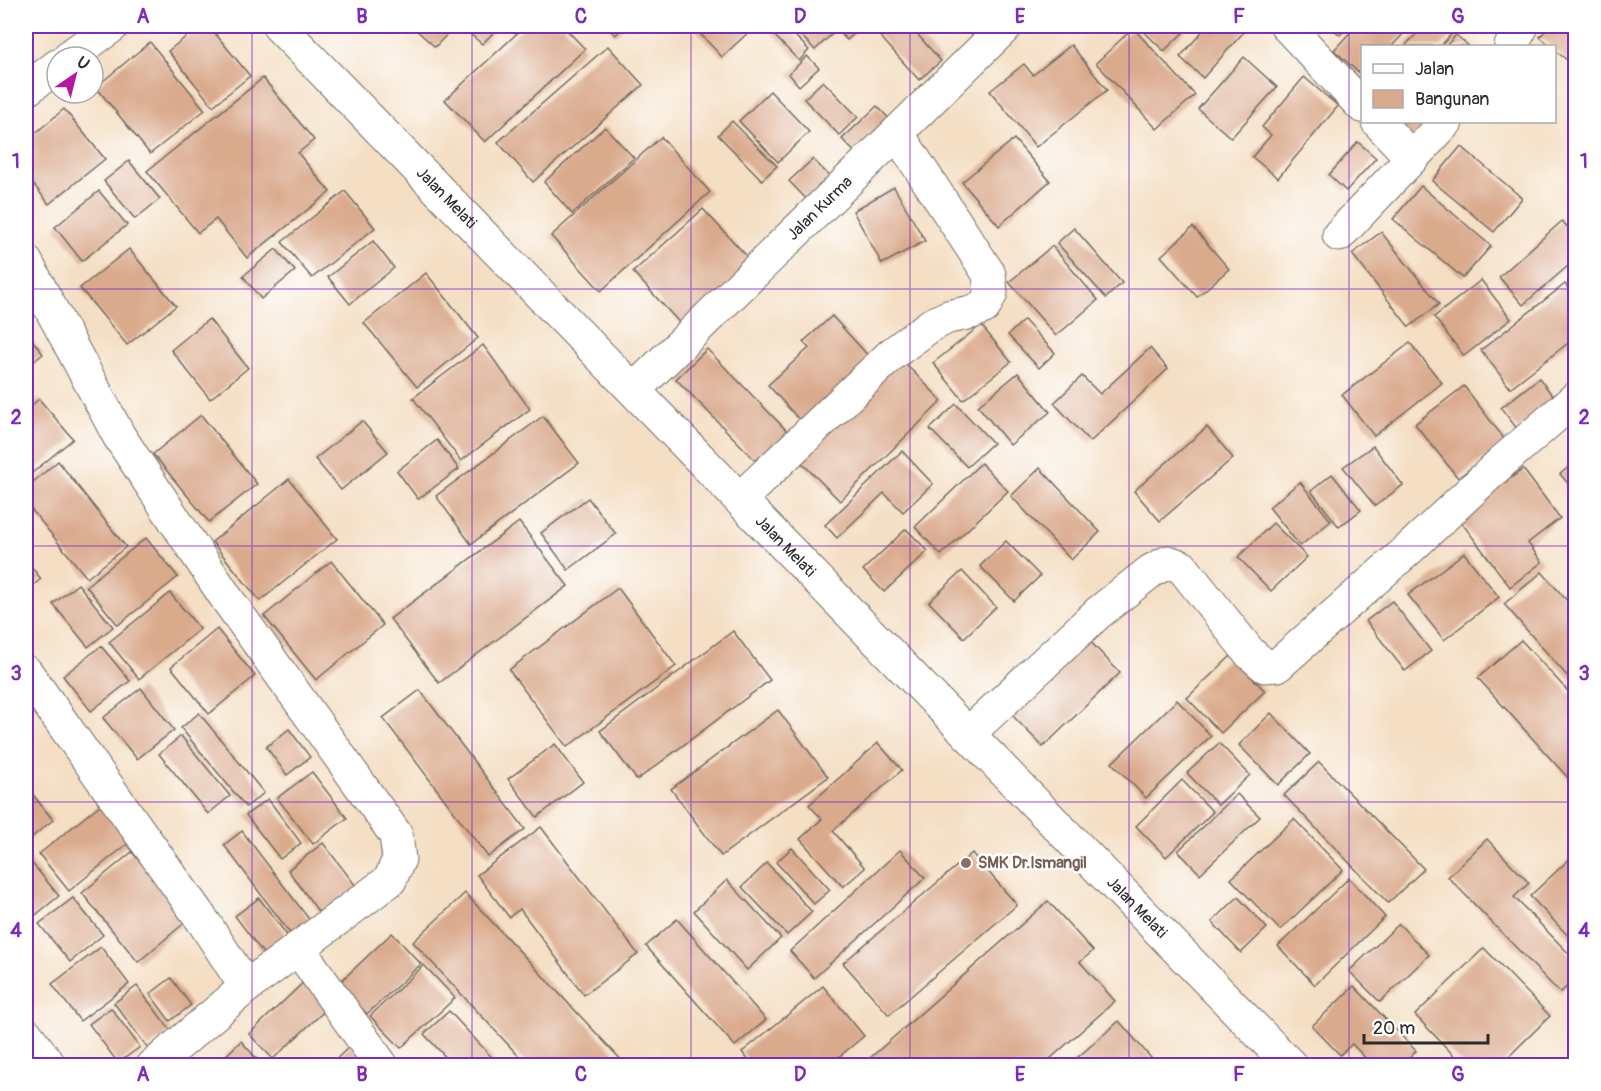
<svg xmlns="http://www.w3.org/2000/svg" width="1601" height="1091" font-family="Pangolin,sans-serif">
<rect width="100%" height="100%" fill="#fff"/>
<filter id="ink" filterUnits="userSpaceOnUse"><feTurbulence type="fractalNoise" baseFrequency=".0167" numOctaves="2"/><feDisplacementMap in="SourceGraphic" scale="12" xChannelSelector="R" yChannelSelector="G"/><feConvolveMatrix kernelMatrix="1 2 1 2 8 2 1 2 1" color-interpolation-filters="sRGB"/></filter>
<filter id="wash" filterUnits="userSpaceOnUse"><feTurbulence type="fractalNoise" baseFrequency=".008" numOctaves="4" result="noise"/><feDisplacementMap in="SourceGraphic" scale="24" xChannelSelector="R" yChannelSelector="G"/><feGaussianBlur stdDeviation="1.35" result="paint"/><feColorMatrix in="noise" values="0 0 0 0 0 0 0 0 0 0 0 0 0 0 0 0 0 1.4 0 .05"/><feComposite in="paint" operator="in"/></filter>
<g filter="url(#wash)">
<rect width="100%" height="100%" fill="#f4dfc4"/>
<g id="blocks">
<g fill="#daaa8d">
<path d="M200,26h9l41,50 -37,30 -45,-55z"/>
<path d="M412,26h43l-20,21z"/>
<path d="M461,26h39l-18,18z"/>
<path d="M525,26h38l22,23 -100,93 -40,-42z"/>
<path d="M607,26h19l-11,9z"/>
<path d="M693,26h58l2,2 -31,29z"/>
<path d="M768,26h17l24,24 -10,11 -33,-34z"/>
<path d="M792,26h34l7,7 -18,17z"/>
<path d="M835,26h28l-16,14 -13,-13z"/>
<path d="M871,26h39l31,35 -22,19z"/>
<path d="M925,26h17l-10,8z"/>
<path d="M963,26h27l-9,18z"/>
<path d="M1138,26h52l-26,25z"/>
<path d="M1207,26h42l-46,52 -23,-21z"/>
<path d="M1329,26h19l-8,9z"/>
<path d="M1356,26h40l8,7 -12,13h-30v30l-28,-26z"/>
<path d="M1424,26h26l5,4 -14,16h-36z"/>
<path d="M1549,26h27v41l-22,-17v-4h-3l-11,-9z"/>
<path d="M1133,28l62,67 -38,34 -61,-66z"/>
<path d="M1456,35l13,11h-23z"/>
<path d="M150,42l55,68 -55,44 -54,-67z"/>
<path d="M1071,45l36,45 -71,57 -46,-56 34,-27 9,11z"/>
<path d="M608,46l35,39 -110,97 -35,-40z"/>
<path d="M807,56l12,12 -20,18 -10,-12z"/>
<path d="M1244,57l33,30 -46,51 -33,-29z"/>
<path d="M1304,77l34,29 -60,72 -26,-21 19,-22 -9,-8z"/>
<path d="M263,78l51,62 -16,13 32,39 -83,66 -31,-39 -18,14 -51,-62z"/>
<path d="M823,81l35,36 -19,18 -35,-36z"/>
<path d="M770,91l39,41 -31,30 -39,-41z"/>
<path d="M877,106l21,22 -35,33 -21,-22z"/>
<path d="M64,109l41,50 -56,45 -23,-29v-34z"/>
<path d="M732,121l45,45 -15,14 -44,-45z"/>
<path d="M1390,122h41l-15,28z"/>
<path d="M605,127l29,31 -62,56 -28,-32z"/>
<path d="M661,137l49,55 -109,99 -50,-55z"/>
<path d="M1014,139l36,42 -51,45 -37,-44z"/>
<path d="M1358,142l18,16 -30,33 -17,-16z"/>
<path d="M1461,146l61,52 -28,34 -62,-51z"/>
<path d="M813,159l24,25 -23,23 -25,-26z"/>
<path d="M129,161l31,38 -25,20 -31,-38z"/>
<path d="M1421,186l70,60 -28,32 -70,-59z"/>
<path d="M894,187l31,54 -43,23 -29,-53z"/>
<path d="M99,191l28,34 -45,36 -27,-34z"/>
<path d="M345,191l30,37 -63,50 -30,-36z"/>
<path d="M703,209l54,58 -70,64 -54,-59z"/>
<path d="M1562,221l14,15v23l-53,46 -24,-28z"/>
<path d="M1193,227l36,42 -32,28 -36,-41z"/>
<path d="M1074,228l48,55 -16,15 -49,-55z"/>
<path d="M1381,232l58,72 -30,23 -57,-73z"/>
<path d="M373,241l21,27 -44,36 -22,-27z"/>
<path d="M1052,246l46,54 -42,36 -47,-54z"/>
<path d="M129,249l47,57 -49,39 -47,-57z"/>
<path d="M276,249l19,22 -34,28 -18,-23z"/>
<path d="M426,273l52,65 -61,49 -53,-64z"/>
<path d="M1481,280l30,39 -47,37 -30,-39z"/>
<path d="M1565,284l11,13v40l-66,51 -29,-38z"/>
<path d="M832,316l41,45 -70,63 -35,-39 41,-37 -6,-6z"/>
<path d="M209,319l39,49 -38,31 -39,-49z"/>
<path d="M1024,320l31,33 -16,15 -31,-33z"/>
<path d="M981,325l30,37 -48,38 -30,-37z"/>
<path d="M26,332l17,22 -17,14z"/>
<path d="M1410,343l32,40 -68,53 -32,-41z"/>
<path d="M483,345l47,64 -69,52 -48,-63z"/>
<path d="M1150,348l18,21 -78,73 -36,-39 28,-27 18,18z"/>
<path d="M707,349l83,85 -31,30 -83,-85z"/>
<path d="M899,357l43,44 -102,100 -43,-43z"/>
<path d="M1018,373l32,39 -40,33 -32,-39z"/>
<path d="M1539,378l17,22 -38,30 -17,-22z"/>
<path d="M1464,386l42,55 -48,37 -43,-54z"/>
<path d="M39,399l34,40 -47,39v-68z"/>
<path d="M956,404l37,39 -26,24 -37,-38z"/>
<path d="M201,415l56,69 -48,38 -56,-68z"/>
<path d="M543,416l36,47 -108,81 -35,-48z"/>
<path d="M362,421l26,31 -47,38 -26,-31z"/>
<path d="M1207,427l26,31 -73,63 -26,-30z"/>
<path d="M437,440l22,29 -41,30 -21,-28z"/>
<path d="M1373,446l30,39 -28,21 -32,-39z"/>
<path d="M902,451l31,33 -30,28 -19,-19 -47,45 -12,-13z"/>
<path d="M58,461l68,86 -39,31 -61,-75v-15z"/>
<path d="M1576,461v32l-16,-19z"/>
<path d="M981,463l27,28 -67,64 -26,-28z"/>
<path d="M1040,468l60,64 -29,28 -60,-64z"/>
<path d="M1523,469l37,49 -32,25 14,19 -32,25 -52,-69z"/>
<path d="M1332,474l29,36 -22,17 -28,-36z"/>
<path d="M289,479l48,60 -77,62 -48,-59z"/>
<path d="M1300,482l31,39 -31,25 -31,-39z"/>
<path d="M588,498l28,36 -48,36 -27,-37z"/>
<path d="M519,522l49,64 -129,97 -49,-64z"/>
<path d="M1273,523l34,34 -36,34 -33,-34z"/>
<path d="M906,529l22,22 -44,41 -21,-22z"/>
<path d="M146,538l32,39 -60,48 -32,-39z"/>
<path d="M1006,541l34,35 -26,25 -34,-35z"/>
<path d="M1464,553l35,44 -55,43 -36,-45z"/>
<path d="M26,560l15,19 -15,12z"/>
<path d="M331,561l52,64 -67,55 -52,-64z"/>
<path d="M962,571l34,36 -32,31 -35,-36z"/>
<path d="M1542,572l34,39v75l-72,-82z"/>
<path d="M78,584l35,43 -25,20 -35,-43z"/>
<path d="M618,588l58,78 -109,81 -58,-77z"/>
<path d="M170,593l30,36 -61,50 -30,-37z"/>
<path d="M1392,601l39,50 -26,20 -39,-50z"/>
<path d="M217,629l38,47 -46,38 -38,-47z"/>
<path d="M733,631l37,49 -133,100 -37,-49z"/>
<path d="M1087,638l33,35 -77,74 -34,-35z"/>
<path d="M1521,640l55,60v73l-7,6 -91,-101z"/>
<path d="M101,646l29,35 -39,30 -28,-35z"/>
<path d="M1231,656l34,35 -44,42 -34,-35z"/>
<path d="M141,688l33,42 -37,29 -34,-41z"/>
<path d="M420,690l105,139 -37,28 -105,-139z"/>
<path d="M1177,700l34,36 -65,62 -34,-35z"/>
<path d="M778,710l50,67 -107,79 -50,-67z"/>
<path d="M199,713l65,80 -18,14 -65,-79z"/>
<path d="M1271,713l39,41 -32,31 -39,-40z"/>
<path d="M289,729l21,28 -23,18 -21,-28z"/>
<path d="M181,736l49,60 -22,18 -49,-60z"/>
<path d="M878,743l24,27 -69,61 32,37 -22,19 -43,-48 22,-20 -13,-14z"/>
<path d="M1219,743l31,32 -32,30 -31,-32z"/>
<path d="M555,744l28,38 -46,35 -29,-38z"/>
<path d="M1319,762l105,107 -36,34 -104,-108z"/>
<path d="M312,772l35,46 -34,26 -36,-46z"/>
<path d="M1182,780l31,32 -47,45 -30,-31z"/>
<path d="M26,786l27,34 -27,22z"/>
<path d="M1237,794l23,23 -60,57 -22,-23z"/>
<path d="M268,799l33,44 -21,16 -34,-44z"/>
<path d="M101,804l30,37 -62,50 -30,-37z"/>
<path d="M1294,819l49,51 -63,60 -49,-51z"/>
<path d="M541,827l97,127 -54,41 -64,-86 -11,8 -32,-42z"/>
<path d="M242,831l73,96 -19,14 -72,-96z"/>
<path d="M1487,839l42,44 -15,14 62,64v17l-16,15 -112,-116z"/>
<path d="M323,843l36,47 -36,28 -35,-48z"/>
<path d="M792,848l38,42 -16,14 -38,-42z"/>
<path d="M900,850l25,28 -111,100 -24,-27z"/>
<path d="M132,852l56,68 -50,42 -56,-69z"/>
<path d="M972,853l45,52 -128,110 -46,-52z"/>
<path d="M1576,853v91l-46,-48z"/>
<path d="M26,856l33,40 -32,26 -1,-2z"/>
<path d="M767,863l45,49 -25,23 -45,-48z"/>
<path d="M1349,878l36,39 -70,68 -37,-39z"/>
<path d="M727,880l54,58 -34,32 -53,-59z"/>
<path d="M465,893l162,173h-99l-115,-124z"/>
<path d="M1238,897l29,31 -26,25 -29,-31z"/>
<path d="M73,898l30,37 -33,27 -31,-38z"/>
<path d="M259,898l34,45 -24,18 -34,-45z"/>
<path d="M1048,901l45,50 -13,11 35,39 -73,65h-72l-3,-4 -4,4h-102z"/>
<path d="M677,919l89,101 -31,26 -89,-100z"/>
<path d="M1399,924l30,31 -49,47 -31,-31z"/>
<path d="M392,933l29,31 -54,50 -29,-30z"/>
<path d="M101,947l28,37 -49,37 -28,-37z"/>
<path d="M1484,948l66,68 -51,50h-35l-49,-51z"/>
<path d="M424,965l31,33 -54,50 -31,-32z"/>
<path d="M309,977l24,26 -60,56 -24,-25z"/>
<path d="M171,978l20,27 -21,16 -20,-27z"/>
<path d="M137,986l34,45 -23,17 -34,-45z"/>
<path d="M823,986l41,50 -36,30h-75l-11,-14z"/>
<path d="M1354,986l62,65 -14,15h-29l-21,-22 -12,11 -28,-29z"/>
<path d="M111,1008l29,39 -22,16 -29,-39z"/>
<path d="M449,1011l51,55h-46l-30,-32z"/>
<path d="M1119,1021l39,45h-90z"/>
<path d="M241,1041l22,25h-45l-1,-2z"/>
<path d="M351,1045l20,21h-42z"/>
</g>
</g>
</g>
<g filter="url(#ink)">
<use href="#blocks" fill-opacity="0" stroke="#716a61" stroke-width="1.5"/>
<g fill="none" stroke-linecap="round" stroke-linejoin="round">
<g stroke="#716a61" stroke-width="35">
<g id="street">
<path d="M1287,26l75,80"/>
<path d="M1511,46l11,-20"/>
<path d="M69,57l43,-31"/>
<path d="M26,90l31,-24"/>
<path d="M1378,122l34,36"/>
<path d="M1339,235l107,-113"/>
<path d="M26,262l93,174 108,163 169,236 3,24 -9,21 -144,107 -93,79"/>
<path id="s1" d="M634,390l372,-364"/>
<path d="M740,499l152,-145 39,-29 17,-8 24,-5 12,-5 7,-14 -2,-19 -92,-141"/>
<path d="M26,672l179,252 41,63"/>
<path d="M968,734l130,-121 53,-42 17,-9 14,5 68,86 15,13 13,-1 131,-116 94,-88 73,-63"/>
<path d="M298,948l84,118"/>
<path d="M26,1034l24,32"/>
</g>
</g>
<g stroke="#716a61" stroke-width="35">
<g id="secondary">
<path id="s2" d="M279,26l1012,1040"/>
</g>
</g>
<use href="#street" stroke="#fff" stroke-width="33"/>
<use href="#secondary" stroke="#fff" stroke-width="33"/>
</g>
</g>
<path fill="none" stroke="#7b2cbf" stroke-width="1.5" stroke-opacity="0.55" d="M252,26v1040M472,26v1040M691,26v1040M910,26v1040M1129,26v1040M1349,26v1040M26,289h1550M26,546h1550M26,802h1550"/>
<circle fill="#8d6e63" stroke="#fff" stroke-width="2" cx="966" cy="863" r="6"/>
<g text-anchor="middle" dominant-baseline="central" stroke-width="5" stroke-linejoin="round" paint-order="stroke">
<g font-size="16" fill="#2b2b2b" stroke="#fff">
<text stroke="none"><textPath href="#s2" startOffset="240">Jalan Melati</textPath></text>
<text stroke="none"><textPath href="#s1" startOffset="260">Jalan Kurma</textPath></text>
<text stroke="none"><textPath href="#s2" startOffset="726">Jalan Melati</textPath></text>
<text stroke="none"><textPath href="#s2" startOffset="1230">Jalan Melati</textPath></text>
</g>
<g font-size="16" font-weight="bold" fill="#785e54" stroke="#fff" text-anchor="start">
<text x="978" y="863">SMK Dr.Ismangil</text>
</g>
</g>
<rect width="1601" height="1091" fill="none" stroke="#fff" stroke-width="66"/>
<rect x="1361" y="45" width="195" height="78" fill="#ffffff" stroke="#aaaaaa" stroke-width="1.5"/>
<rect x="1373" y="64" width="30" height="9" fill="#ffffff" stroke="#aaaaaa" stroke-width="1.5"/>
<text x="1415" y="75" font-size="18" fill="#2b2b2b">Jalan</text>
<rect x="1373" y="90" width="30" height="18" fill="#daaa8d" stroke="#aaaaaa" stroke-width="1.5"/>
<text x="1415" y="105" font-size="18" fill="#2b2b2b">Bangunan</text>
<g transform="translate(75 75) rotate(35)"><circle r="28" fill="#ffffff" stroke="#aaaaaa" stroke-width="1.5"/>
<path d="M0-4.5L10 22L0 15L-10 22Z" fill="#b5179e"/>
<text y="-9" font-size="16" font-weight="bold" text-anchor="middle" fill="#2b2b2b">U</text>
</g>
<path d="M1364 1034v9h124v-9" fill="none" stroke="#2b2b2b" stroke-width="3"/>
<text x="1373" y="1034" font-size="18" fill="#2b2b2b" stroke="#ffffff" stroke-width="4.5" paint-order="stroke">20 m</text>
<rect x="33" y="33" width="1535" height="1025" fill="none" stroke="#7b2cbf" stroke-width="2"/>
<g font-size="20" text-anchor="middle" font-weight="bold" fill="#7b2cbf">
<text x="143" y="23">A</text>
<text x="362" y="23">B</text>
<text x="581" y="23">C</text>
<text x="800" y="23">D</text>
<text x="1020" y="23">E</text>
<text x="1239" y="23">F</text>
<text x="1458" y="23">G</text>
<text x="16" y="168">1</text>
<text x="1584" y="168">1</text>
<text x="16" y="424">2</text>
<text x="1584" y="424">2</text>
<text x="16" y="680">3</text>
<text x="1584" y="680">3</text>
<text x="16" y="937">4</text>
<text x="1584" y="937">4</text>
<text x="143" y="1081">A</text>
<text x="362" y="1081">B</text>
<text x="581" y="1081">C</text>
<text x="800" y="1081">D</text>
<text x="1020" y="1081">E</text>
<text x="1239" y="1081">F</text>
<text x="1458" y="1081">G</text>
</g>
</svg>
